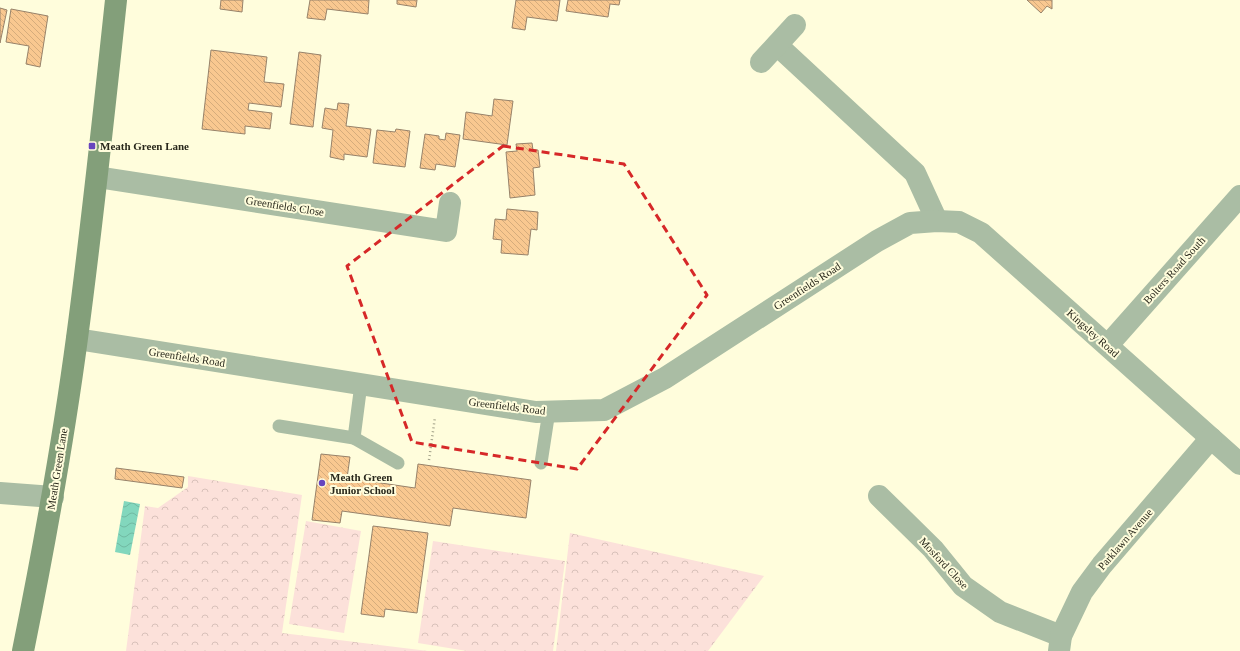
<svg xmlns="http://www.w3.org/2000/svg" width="1240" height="651" font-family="Georgia,serif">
<defs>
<pattern id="forest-crowns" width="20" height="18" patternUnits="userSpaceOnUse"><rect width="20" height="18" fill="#fce1da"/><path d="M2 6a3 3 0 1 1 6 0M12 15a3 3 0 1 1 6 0" fill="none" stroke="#d8c1ba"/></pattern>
<pattern id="water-waves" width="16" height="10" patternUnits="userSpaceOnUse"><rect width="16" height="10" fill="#82d7bd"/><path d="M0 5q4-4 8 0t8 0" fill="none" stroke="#70b9a2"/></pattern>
<pattern id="building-back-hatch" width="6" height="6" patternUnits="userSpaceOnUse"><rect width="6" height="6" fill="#f9c890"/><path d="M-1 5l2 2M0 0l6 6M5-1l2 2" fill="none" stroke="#d5ac7c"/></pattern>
</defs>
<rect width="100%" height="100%" fill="#fffddc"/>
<g fill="url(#forest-crowns)">
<path d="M188,476l114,19 -20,138 146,18h-302l19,-145 13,2 30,-21z"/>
<path d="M306,521l55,10 -17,102 -55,-9z"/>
<path d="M570,533l194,43 -56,75h-152z"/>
<path d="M433,541l132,20 -12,90h-86l-49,-8z"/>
</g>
<path fill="url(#water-waves)" d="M124,501l16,3 -10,51 -15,-3z"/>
<g fill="url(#building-back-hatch)" stroke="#97826a">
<path d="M221,0h22l-1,12 -22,-3z"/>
<path d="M310,0h59l-1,14 -41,-5 -2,11 -18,-2z"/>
<path d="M397,0h20l-1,7 -19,-3z"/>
<path d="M516,0h44l-3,21 -30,-4 -2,13 -13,-2z"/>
<path d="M568,0h52l-1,5 -9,-1 -2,13 -42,-6z"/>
<path d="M1027,0h25v9l-5,-3 -6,7z"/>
<path d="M0,8l7,2 -7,33z"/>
<path d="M11,9l37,7 -8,51 -14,-3 3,-18 -23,-4z"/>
<path d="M211,50l56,7 -3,25 20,2 -3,23 -32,-4 -1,7 24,3 -2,16 -25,-3v8l-43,-5z"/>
<path d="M299,52l22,3 -8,72 -23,-3z"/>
<path d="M494,99l19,2 -6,44 -44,-6 3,-27 26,4z"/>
<path d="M338,103l11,1 -3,22 25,3 -4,28 -23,-3v6l-14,-3 3,-27 -11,-2 3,-20 12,2z"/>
<path d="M396,129l14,2 -5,36 -32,-4 4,-33 18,2z"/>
<path d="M446,133l14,2 -5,32 -19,-3 -1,6 -15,-2 5,-34 14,2v3l6,1z"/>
<path d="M532,143l1,7h5l2,17 -7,1 2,27 -25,3 -4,-46 11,-1 -1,-7z"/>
<path d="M507,209l31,3 -1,18 -6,-1 -3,26 -27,-2 1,-13 -9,-1 2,-20 11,1z"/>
<path d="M321,454l29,3 -3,21 68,10 3,-24 113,16 -5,38 -73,-10 -3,18 -108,-15 -2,12 -28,-3z"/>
<path d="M116,468l68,9 -2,11 -67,-9z"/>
<path d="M373,526l55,7 -11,80 -32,-4 -1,8 -23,-3z"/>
</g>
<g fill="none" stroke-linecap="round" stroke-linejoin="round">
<path stroke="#a2a189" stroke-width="2.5" stroke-dasharray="1 3" stroke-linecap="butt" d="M429,460l6,-43"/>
<g stroke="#aabda4" stroke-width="13">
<path d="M361,384l-7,54 44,25"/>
<path d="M279,426l75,12"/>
<path d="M541,463l8,-52"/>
</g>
<g stroke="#aabda4" stroke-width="22">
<path d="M777,45l138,128 22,48"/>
<path d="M761,62l34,-37"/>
<path d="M97,177l349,54 4,-28"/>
<path d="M77,339l459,73 68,-2 61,-32 212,-137 33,-18 27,-2 22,1 22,11 259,231"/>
<path d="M1108,345l132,-149"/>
<path d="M0,493l53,4"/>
<path d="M879,496l54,53 30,37 37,26 61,24"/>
<path d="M1059,651l2,-15 21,-44 20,-27 109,-127"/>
</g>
<path stroke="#839f7a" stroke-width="22" d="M23,651c21,-104 40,-208 54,-313 15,-112 27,-225 39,-338"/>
</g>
<path fill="none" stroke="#d62828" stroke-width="3" stroke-dasharray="8 5" stroke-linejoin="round" d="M503,146l121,18 83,131 -130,174 -165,-27 -65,-176z"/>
<g fill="#6745be" stroke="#fffddc" stroke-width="1.5">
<rect x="88" y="142" width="8" height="8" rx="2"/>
<circle cx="322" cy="483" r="4"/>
</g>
<g text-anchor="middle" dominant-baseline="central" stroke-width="4" stroke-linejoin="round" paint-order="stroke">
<g font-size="11" font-weight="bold" fill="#28271b" stroke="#fffddc" text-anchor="start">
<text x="100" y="146">Meath Green Lane</text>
<text x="330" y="477">Meath Green<tspan x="330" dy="13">Junior School</tspan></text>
</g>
<g font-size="11" fill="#28271b" stroke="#fffddc">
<text transform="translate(285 206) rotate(9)">Greenfields Close</text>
<text transform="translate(1174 270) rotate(-48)">Bolters Road South</text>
<text transform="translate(807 286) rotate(-33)">Greenfields Road</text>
<text transform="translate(1093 333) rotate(42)">Kingsley Road</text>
<text transform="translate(187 357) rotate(9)">Greenfields Road</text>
<text transform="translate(507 406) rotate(7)">Greenfields Road</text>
<text transform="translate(57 469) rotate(-81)">Meath Green Lane</text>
<text transform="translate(1125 539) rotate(-49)">Parklawn Avenue</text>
<text transform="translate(944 563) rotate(47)">Mosford Close</text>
</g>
</g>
</svg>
